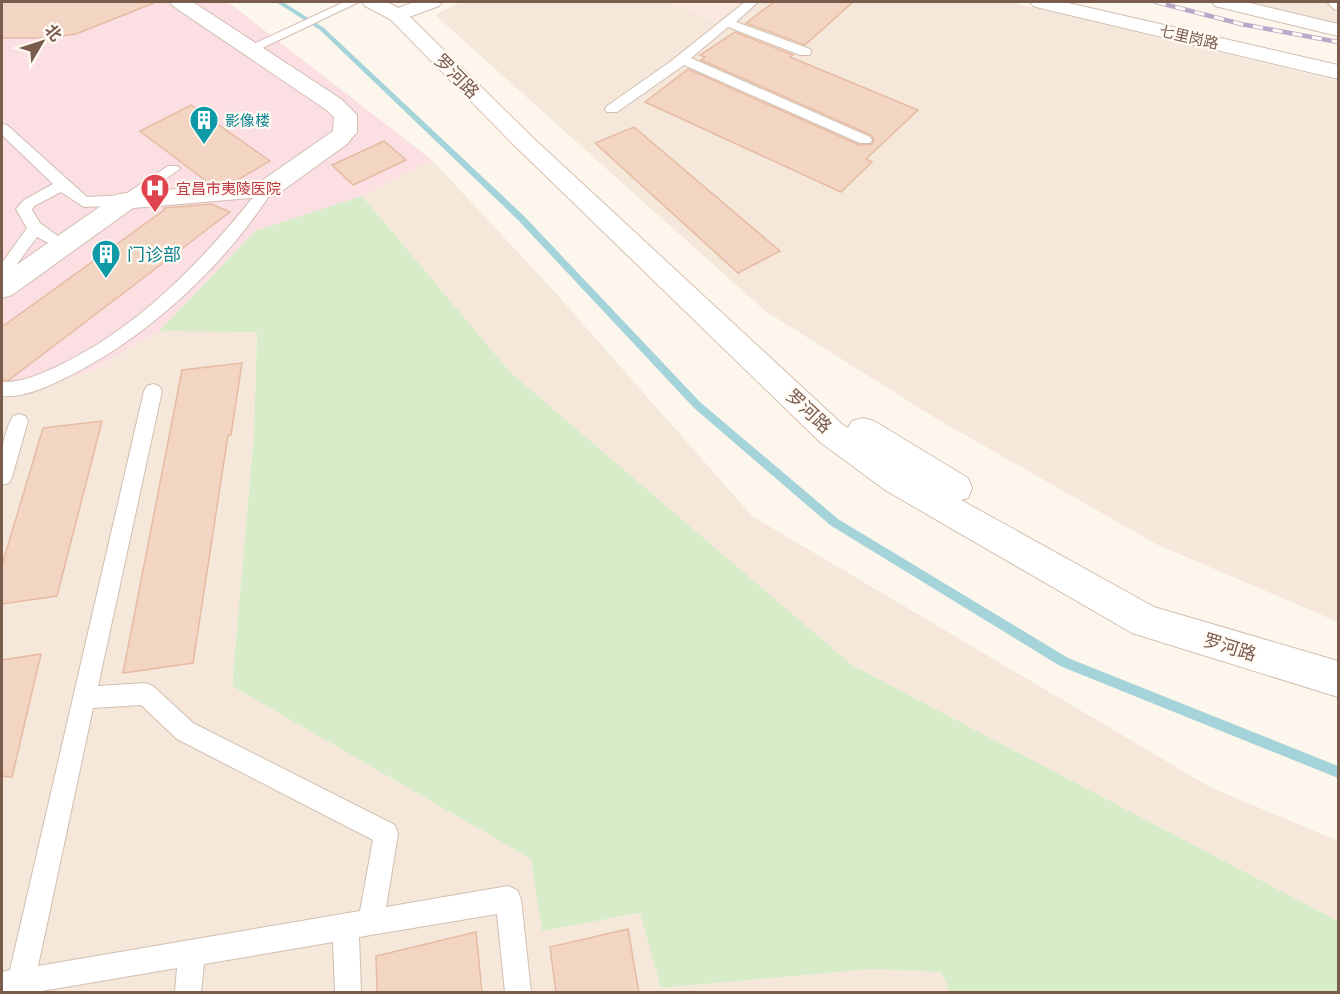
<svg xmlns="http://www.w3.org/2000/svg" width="1340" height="994" font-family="Inter,'Noto Sans SC',sans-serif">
<rect width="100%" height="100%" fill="#fdf6ec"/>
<g fill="#f5e8da">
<path d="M460,2h207l49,19 21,-19h274l327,79v541l-182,-78 -219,-125 -172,-108 -330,-296z"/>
<path d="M1245,2h93v21z"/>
<path d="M432,160l121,130 199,226 458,271 128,54v80l-486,-256 -341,-292 -149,-177z"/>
<path d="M159,331h98l-3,103 -22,252 299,173 11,72 99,-18 20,75 211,-19 70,3 8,20h-948v-595l13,1 80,-29z"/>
</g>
<path fill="#fde8e0" d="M667,2h70l-21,19z"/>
<path fill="#fbdfe3" d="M2,2h226l204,158 -70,36 -107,35 -96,100 -64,38 -80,29 -13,-1z"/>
<path fill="#d8ecc9" d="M362,196l149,177 341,292 486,256v71h-388l-9,-20 -69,-3 -211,19 -21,-75 -98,18 -11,-72 -299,-173 22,-252 3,-102 -98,-1 96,-100z"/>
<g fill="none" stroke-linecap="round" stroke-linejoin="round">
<path fill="#a5d3da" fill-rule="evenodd" d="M276,2h7l41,26 200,188 176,186 138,117 230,139 270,108v12l-278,-112 -230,-141 -136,-117 -176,-188 -198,-190z"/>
</g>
<g fill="#f3d5c3" stroke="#e6bba3" stroke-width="1.5">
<path d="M2,2h151l1,1 -78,31 -28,4h-46z"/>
<path d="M774,2h79l-48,43 -59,-22z"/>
<path d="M735,32l58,23 -3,2 128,53 -52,49 6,3 -31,30 -196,-90 43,-33 171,76 13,-1 2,-5 -3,-4 -170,-75 4,-3 -5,-2z"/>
<path d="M191,105l79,56 -36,21 -24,2 -70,-53z"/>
<path d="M634,127l146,124 -42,22 -143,-130z"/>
<path d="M384,141l22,19 -53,25 -21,-20z"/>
<path d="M211,204l19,8 -221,168h-7v-53l162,-117v-2z"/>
<path d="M242,363l-11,72h-3l-35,228 -70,10 59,-303z"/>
<path d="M102,421l-45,175 -55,8v-39l41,-137z"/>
<path d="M41,654l-29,123 -10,-1v-116z"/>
<path d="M628,929l11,64h-83l-6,-46z"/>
<path d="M476,932l6,61h-105l-1,-37z"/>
</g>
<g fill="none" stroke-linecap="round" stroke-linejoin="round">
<g stroke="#d1beb0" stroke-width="2">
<g id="service">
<path d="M344,2h15l-103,49 -5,1 -6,-4z"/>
<path d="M745,2h13l-22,20 74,27 1,3 -1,3h-10l-72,-28 -37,31 179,79 2,3 -2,3h-10l-176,-78 -67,47h-10l-2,-3 2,-3 63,-44z"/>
<path d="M1327,2h11v8l-4,-1z"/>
<path d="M2,124l5,1 80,72 37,-2 44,-29h10l2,3 -53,36 -43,2 -23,-15 -27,14 -2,4 8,13 30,22 -2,4 -6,1 -25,-13 -20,27 -9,19 -6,2v-22l25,-35 -11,-19 8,-9 29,-16 -51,-49z"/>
<path d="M266,185l7,5c-51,79 -129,151 -214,191 -17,8 -38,17 -57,15v-14c19,1 35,-7 52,-14 84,-39 151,-109 207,-181z"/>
<path d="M153,384l6,2 3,5 -64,295 47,-3 8,3 40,37 202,102 3,9 -12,73 122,-21 9,4 4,9 10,93h-26l-8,-78 -138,23 2,55h-26l-2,-50 -129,22 -3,28h-26l2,-24 -141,24h-34v-20l8,-2 134,-579 3,-5zM141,705l36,34 196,101 -13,71 -322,55 55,-258z"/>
<path d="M19,414l6,2 3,5 -16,56 -3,6 -7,2c-2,-23 -1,-48 11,-69z"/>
</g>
</g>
<g stroke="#d1beb0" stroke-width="2">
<g id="minor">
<path d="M170,2h23l148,97 16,16v17l-10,12 -72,52 -142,12 -121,87 -10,3v-23l116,-81 142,-12 73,-51 1,-14 -9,-8 -152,-103z"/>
<path d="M1212,2h34l92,22v12l-123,-30z"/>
</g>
</g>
<g stroke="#d1beb0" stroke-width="2">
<g id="tertiary">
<path d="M414,2h28l-3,4 -35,13 -7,2 -7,-2 -3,-4 3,-4z"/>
<path d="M1030,2h34l274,63v14l-298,-71 -7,-2z"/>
</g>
</g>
<g stroke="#d6c0b0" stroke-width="2">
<path id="secondary" d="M362,2h25l17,9 127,125 311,288 6,4 4,-7 11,-3 11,3 94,57 4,10 -4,10 -7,2 193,107 184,54v36l-206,-64 -247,-143 -65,-48 -305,-296 -125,-127 -25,-13z"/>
</g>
<use href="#service" fill="#fff" fill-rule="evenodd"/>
<use href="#minor" fill="#fff" fill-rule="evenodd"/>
<use href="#tertiary" fill="#fff" fill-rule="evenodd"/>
<use href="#secondary" fill="#fff" fill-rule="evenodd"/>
<g stroke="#b9a8c9" stroke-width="4.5">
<path id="rail" d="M1156,2l85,22 97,18"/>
</g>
<use href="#rail" stroke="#fffaf3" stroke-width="3" stroke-dasharray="10" stroke-linecap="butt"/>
</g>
<defs>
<g id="building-pin" transform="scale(1.5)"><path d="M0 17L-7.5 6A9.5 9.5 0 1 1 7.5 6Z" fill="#0f9aa8" stroke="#fffaf3"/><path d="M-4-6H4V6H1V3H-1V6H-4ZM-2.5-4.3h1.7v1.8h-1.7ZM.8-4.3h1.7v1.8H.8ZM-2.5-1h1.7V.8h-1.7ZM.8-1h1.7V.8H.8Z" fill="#fff"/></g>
<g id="hospital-pin" transform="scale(1.5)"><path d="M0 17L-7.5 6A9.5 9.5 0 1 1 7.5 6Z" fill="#e0444e" stroke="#fffaf3"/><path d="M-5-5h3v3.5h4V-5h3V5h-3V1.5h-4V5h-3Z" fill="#fff"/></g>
</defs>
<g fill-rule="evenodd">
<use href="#building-pin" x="204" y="120"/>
<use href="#hospital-pin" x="155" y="188"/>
<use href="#building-pin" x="106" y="254"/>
</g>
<g text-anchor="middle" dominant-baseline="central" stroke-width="4.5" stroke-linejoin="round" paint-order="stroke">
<g font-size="15" fill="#7a5c4d" stroke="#fffaf3">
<text transform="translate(1189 37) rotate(13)">七里岗路</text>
</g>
<g font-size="15" fill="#0d838f" stroke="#fffaf3" text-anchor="start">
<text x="225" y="120">影像楼</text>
</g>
<g font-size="15" fill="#be3a42" stroke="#fffaf3" text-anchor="start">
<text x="176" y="188">宜昌市夷陵医院</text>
</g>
<g font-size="18" fill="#7a5c4d" stroke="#fffaf3">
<text transform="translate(457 76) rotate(45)">罗河路</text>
<text transform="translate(809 411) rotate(43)">罗河路</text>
<text transform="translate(1230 647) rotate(17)">罗河路</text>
</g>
<g font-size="18" fill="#0d838f" stroke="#fffaf3" text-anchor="start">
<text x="127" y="254">门诊部</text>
</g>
</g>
<rect width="1340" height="994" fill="none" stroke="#7a5c4d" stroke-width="6"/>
<g transform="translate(42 42) rotate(51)" stroke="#fffaf3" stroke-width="4.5" paint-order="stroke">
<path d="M0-4.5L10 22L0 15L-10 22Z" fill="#7a5c4d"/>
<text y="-9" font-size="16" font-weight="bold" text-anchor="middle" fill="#7a5c4d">北</text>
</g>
</svg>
